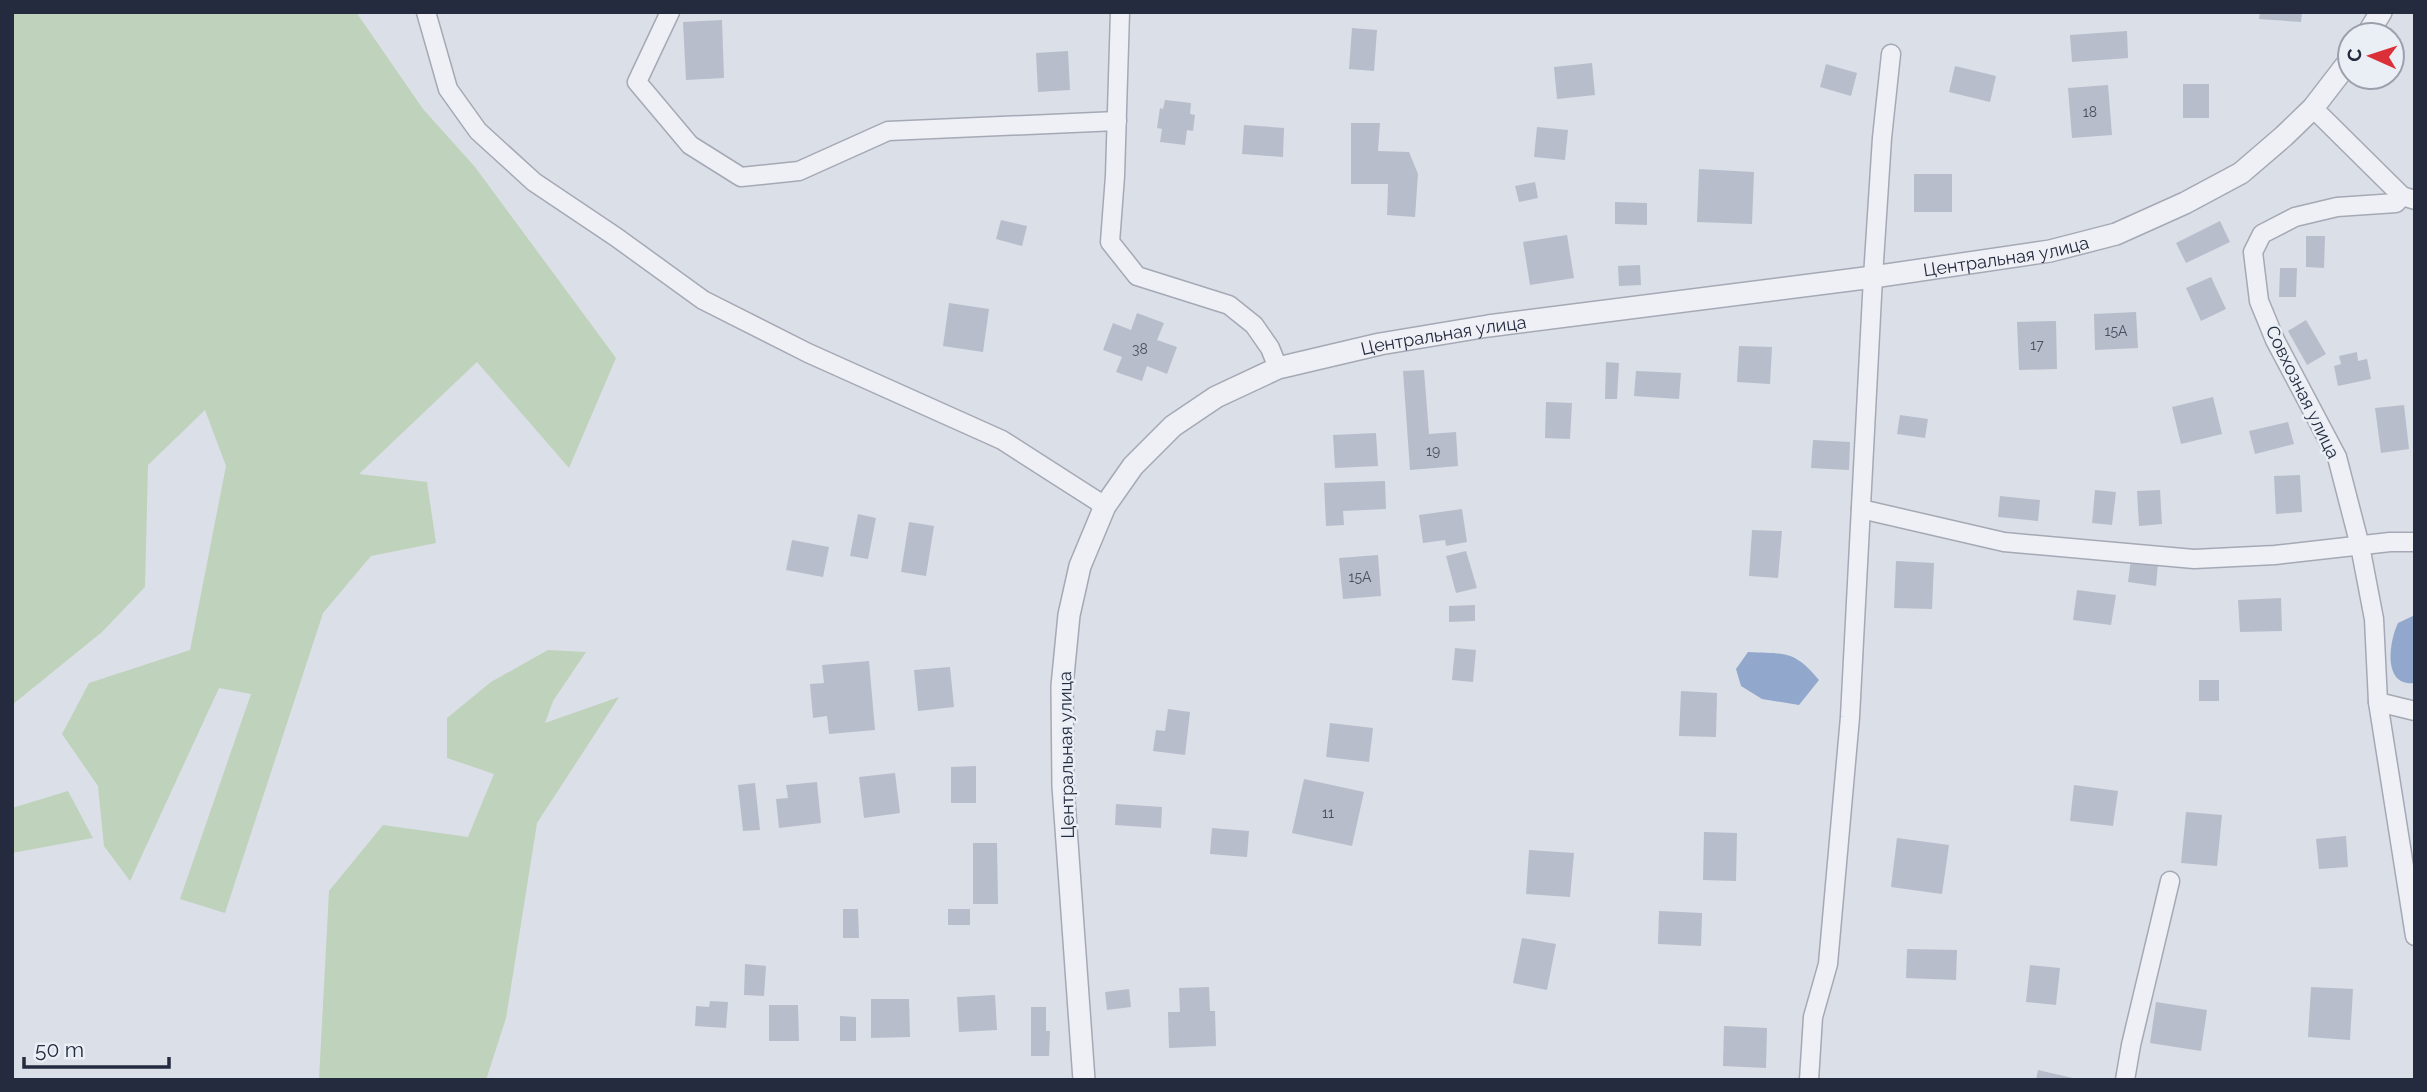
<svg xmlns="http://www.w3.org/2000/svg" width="2427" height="1092" font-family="Raleway,sans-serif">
<rect width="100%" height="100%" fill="#dbdfe7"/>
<g fill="#bfd2bb">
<path d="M12,12h344l67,97 52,58 141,191 -47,110 -92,-106 -118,112 68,8 9,61 -65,13 -48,57 -98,300 -45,-14 71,-205 -32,-6 -89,193 -26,-35 -6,-60 -36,-52 27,-51 101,-33 36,-184 -21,-56 -57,55 -3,122 -43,45 -90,73z"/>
<path d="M548,650l38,2 -33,49 -8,22 74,-26 -82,126 -31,195 -20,62h-167l10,-189 54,-66 85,12 26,-63 -47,-16v-40l44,-36z"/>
<path d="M68,791l25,47 -81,15v-45z"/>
</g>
<g fill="#91a8cc">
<path d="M2415,615v68c-33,4 -26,-41 -17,-60z"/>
<path d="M1748,652c38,2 46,-2 71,28l-20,25 -37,-6 -21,-13 -5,-17z"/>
</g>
<g fill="#b8bdcb">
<path d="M2260,12h42l-1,10 -42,-3z"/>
<path d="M722,20l2,58 -38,2 -3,-58z"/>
<path d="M1352,28l25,2 -3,41 -25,-2z"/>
<path d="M2127,31l1,27 -56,4 -2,-27z"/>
<path d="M1068,51l2,39 -32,2 -2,-39z"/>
<path d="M1592,63l3,32 -38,4 -3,-32z"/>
<path d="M1826,64l31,9 -6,23 -31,-9z"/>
<path d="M1955,66l41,10 -6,26 -41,-10z"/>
<rect x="2183" y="84" width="26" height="34"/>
<path d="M2108,85l4,50 -40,3 -4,-50z"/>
<path d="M1165,100l26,3 -1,11 5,1 -2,16 -6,-1 -2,15 -25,-3 2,-13 -5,-1 3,-20 3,1z"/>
<path d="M1351,123h29l-2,28 31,1 9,22 -3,43 -28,-2 1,-31h-37z"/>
<path d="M1244,125l40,3 -1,29 -41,-3z"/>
<path d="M1537,127l31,3 -3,30 -31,-3z"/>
<path d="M1699,169l55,3 -2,52 -55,-2z"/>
<rect x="1914" y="174" width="38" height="38"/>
<path d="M1535,182l3,16 -19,4 -4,-16z"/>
<path d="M1615,202l32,1v22l-32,-1z"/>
<path d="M1001,220l26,6 -5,20 -26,-7z"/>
<path d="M2220,221l10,21 -44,21 -10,-20z"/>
<path d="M1567,235l7,43 -44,7 -7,-43z"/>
<path d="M2306,236h19l-1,32 -18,-1z"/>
<path d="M1640,265l1,20 -22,1 -1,-20z"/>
<path d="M2280,268h17l-1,29h-17z"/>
<path d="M2211,277l15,32 -25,12 -15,-33z"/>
<path d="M949,303l40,6 -6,43 -40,-6z"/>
<path d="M2136,312l2,36 -43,2 -1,-36z"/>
<path d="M1137,313l27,10 -7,17 20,7 -10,27 -20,-8 -5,15 -26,-9 6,-15 -19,-7 10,-27 18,7z"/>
<path d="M2306,320l20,34 -19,11 -19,-34z"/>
<path d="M2056,321l1,48 -38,1 -2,-48z"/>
<path d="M1739,346l33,1 -2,37 -33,-2z"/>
<path d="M2357,352l1,9 9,-2 4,20 -33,7 -4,-20 7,-2 -2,-8z"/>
<path d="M1606,362l13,1 -2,36h-12z"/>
<path d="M1424,370l5,64 27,-2 2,34 -48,4 -7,-99z"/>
<path d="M1636,371l45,2 -2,26 -45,-3z"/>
<path d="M2213,397l9,37 -41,10 -9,-37z"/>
<path d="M1546,402l26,1 -2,36 -25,-1z"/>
<path d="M2404,405l5,44 -28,4 -6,-45z"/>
<path d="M1900,415l28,4 -3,19 -28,-4z"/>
<path d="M2288,422l6,22 -39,10 -6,-23z"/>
<path d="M1376,433l2,33 -43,2 -2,-33z"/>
<path d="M1813,440l37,2 -1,28 -38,-2z"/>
<path d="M2300,475l2,37 -26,2 -2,-38z"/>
<path d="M1385,481l1,28 -43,2 1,14 -18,1 -2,-43z"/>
<path d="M2095,490l21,2 -4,33 -20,-2z"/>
<path d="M2160,490l2,34 -23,2 -2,-35z"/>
<path d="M2000,496l40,4 -2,21 -40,-4z"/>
<path d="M1462,509l5,33 -21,4 -1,-6 -22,3 -4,-28z"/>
<path d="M858,514l18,4 -8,41 -18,-3z"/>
<path d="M909,522l25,4 -8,50 -25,-4z"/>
<path d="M1752,530l30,1 -4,47 -29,-2z"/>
<path d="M792,540l37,7 -6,30 -37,-7z"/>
<path d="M1466,551l11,37 -21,5 -10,-37z"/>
<path d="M1378,555l3,41 -38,3 -4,-41z"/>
<path d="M2131,559l27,4 -2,23 -28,-4z"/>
<path d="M1896,561l38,2 -2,46 -38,-1z"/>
<path d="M2077,590l39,5 -5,30 -38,-5z"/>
<path d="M2281,598l1,33 -42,1 -2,-32z"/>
<path d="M1475,605v16l-26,1v-16z"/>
<path d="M1455,648l21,2 -3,32 -21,-2z"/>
<path d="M869,661l6,69 -46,4 -2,-18 -14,2 -3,-34 14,-1 -2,-18z"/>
<path d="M950,667l4,40 -36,4 -4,-41z"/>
<rect x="2199" y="680" width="20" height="21"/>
<path d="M1681,691l36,2 -1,44 -37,-1z"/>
<path d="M1168,709l22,3 -5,43 -32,-4 3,-21 9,1z"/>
<path d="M1330,723l43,5 -4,34 -43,-5z"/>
<path d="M976,766v37h-25v-36z"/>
<path d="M895,773l5,40 -36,5 -5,-41z"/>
<path d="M1304,779l60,13 -12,54 -60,-13z"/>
<path d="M817,782l4,41 -42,5 -3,-29 12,-1 -2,-13z"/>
<path d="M755,783l5,47 -17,1 -5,-46z"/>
<path d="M2074,785l44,6 -5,35 -43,-5z"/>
<path d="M1116,804l46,3 -1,21 -46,-3z"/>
<path d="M2186,812l36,3 -5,51 -36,-3z"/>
<path d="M1212,828l37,3 -2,26 -37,-3z"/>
<path d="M1704,832l33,1 -1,48 -33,-1z"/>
<path d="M2346,836l2,31 -29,2 -3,-30z"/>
<path d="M1897,838l52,7 -7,49 -51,-7z"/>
<path d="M973,843h24l1,61h-25z"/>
<path d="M1529,850l45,3 -4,44 -44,-3z"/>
<path d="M843,909h15l1,29h-16z"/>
<rect x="948" y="909" width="22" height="16"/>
<path d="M1659,911l43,2 -1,33 -43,-2z"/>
<path d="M1522,938l34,6 -9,46 -34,-7z"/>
<path d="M1907,949l50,1 -1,30 -50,-2z"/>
<path d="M745,964l21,2 -2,30 -20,-1z"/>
<path d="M2030,965l30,3 -4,37 -30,-3z"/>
<path d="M1209,987l1,24h5l1,35 -47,2 -1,-36h12l-1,-24z"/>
<path d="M2311,987l42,2 -3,51 -42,-3z"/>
<path d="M1129,989l2,18 -24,3 -2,-18z"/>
<path d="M995,995l2,35 -38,2 -2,-35z"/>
<path d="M871,999h38l1,38 -39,1z"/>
<path d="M710,1001l18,1 -2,26 -31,-2 1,-20 13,1z"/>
<path d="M2156,1002l51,8 -6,41 -51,-8z"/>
<path d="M769,1005h29l1,36h-30z"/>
<path d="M1031,1007h15v24h4l-1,25h-18z"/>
<path d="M840,1016l16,1v24h-16z"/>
<path d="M1724,1026l43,2 -1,40 -43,-2z"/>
<path d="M2038,1070l39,9v1h-41z"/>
</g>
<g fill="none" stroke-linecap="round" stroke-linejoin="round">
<g stroke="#a4a9b5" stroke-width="21">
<g id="minor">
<path d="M426,12l22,77 30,42 56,51 82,55 87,63 105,53 194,87 103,66"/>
<path d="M670,12l-33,70 53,63 51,32 58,-6 89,-40 229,-10"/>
<path d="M1120,12l-5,164 -5,66 27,34 92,29 25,20 16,23 8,20"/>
<path d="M2313,108l89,88 13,4"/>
<path d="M2402,196l-6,7 -59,4 -42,10 -33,17 -9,18 6,49 16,39 62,117 23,89 14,73 4,83 37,9"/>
<path d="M1861,509l143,33 190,17 81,-4 115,-13h25"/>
<path d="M2378,702l37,234"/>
<path d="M1809,1080l4,-63 15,-53 22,-247 23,-440 9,-139 9,-84"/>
<path d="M2125,1080l6,-35 39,-164"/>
</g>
</g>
<g stroke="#a4a9b5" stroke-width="24">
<g id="tertiary">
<path d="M2367,35l14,-23"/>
<path id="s1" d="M1084,1080l-21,-294 -1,-100 7,-71 11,-49 25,-60 28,-40 40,-40 43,-29 62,-29 102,-24 108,-18 385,-49 177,-26 66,-17 69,-31 56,-30 43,-37 29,-28 37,-48"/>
</g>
</g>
<use href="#minor" stroke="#eef0f5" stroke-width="18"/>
<use href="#tertiary" stroke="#eef0f5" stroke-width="21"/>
</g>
<g text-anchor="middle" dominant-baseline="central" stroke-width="5" stroke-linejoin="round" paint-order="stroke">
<g font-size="14" fill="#495062">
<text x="2090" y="112">18</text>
<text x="2116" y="331">15А</text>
<text x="2037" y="345">17</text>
<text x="1140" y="349">38</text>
<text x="1433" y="451">19</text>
<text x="1360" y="577">15А</text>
<text x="1328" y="813">11</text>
</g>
<g font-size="18" fill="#242b3f" stroke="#eaeef5">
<text stroke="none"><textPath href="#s1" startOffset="1544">Центральная улица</textPath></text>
<text stroke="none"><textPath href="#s1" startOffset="976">Центральная улица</textPath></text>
<text transform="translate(2303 392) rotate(64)">Совхозная улица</text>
<text transform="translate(1066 755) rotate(-91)">Центральная улица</text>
</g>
</g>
<rect width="2427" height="1092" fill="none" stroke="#242b3f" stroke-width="28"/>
<g transform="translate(2371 56) rotate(273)"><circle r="33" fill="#eaeef5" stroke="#9ba0ac" stroke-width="2"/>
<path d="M0-5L12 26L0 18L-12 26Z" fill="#dc3039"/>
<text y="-10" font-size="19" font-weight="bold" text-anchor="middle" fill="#242b3f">С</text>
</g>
<path d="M24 1057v10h145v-10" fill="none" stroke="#242b3f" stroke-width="3.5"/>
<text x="35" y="1057" font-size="21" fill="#242b3f" stroke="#eaeef5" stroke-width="5" paint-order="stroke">50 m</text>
</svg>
